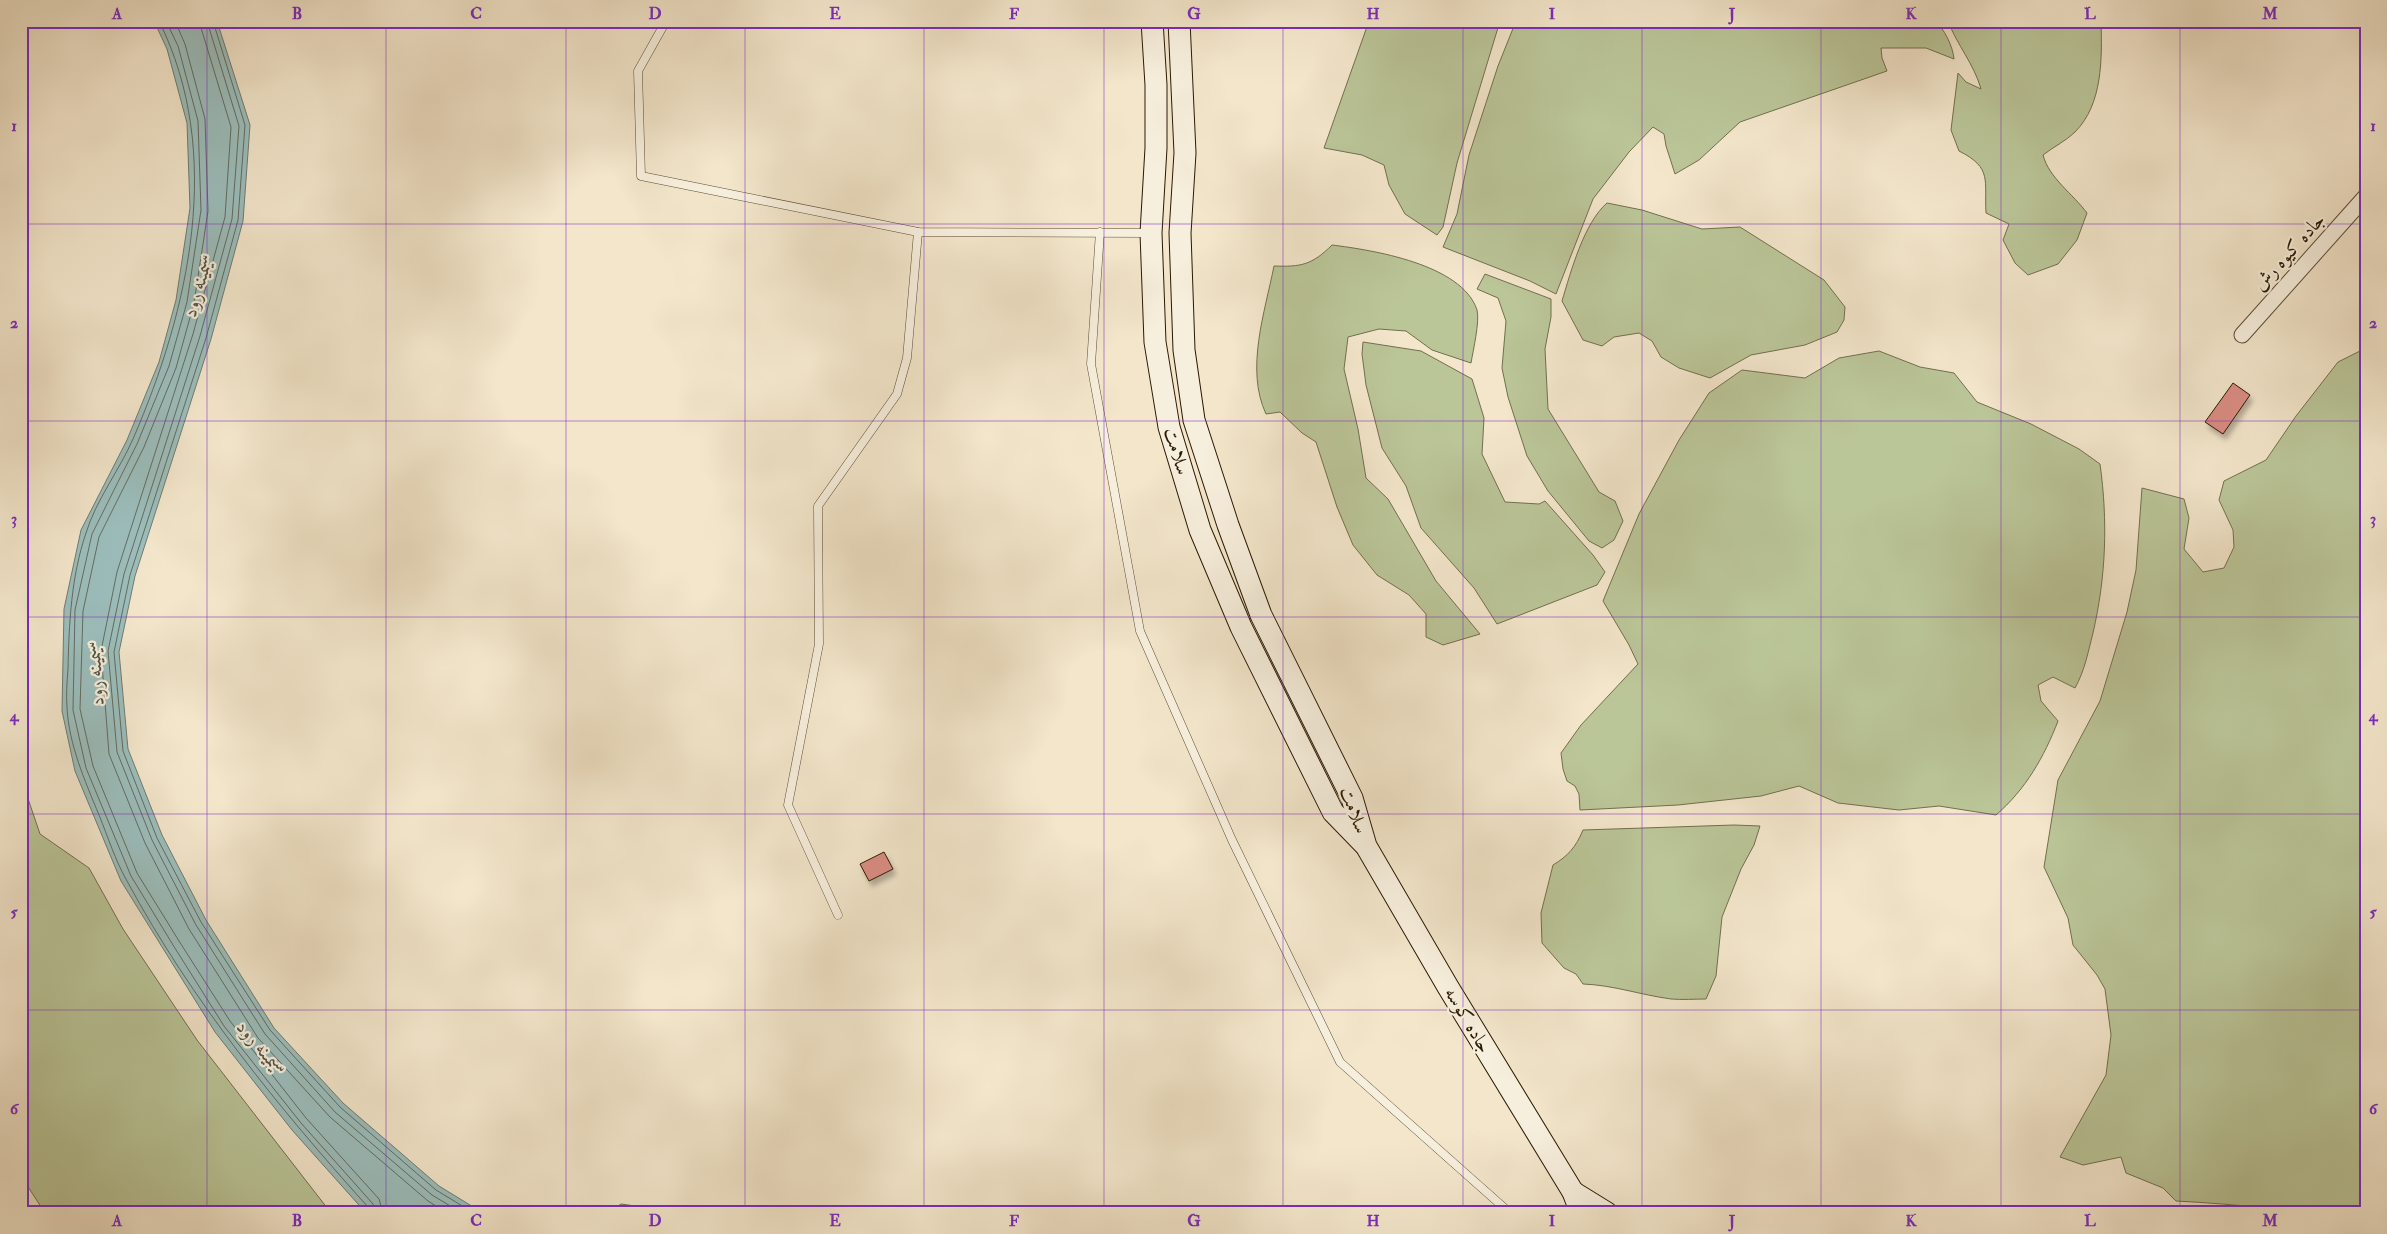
<svg xmlns="http://www.w3.org/2000/svg" width="2387" height="1234" font-family="'IM FELL Double Pica',Amiri,serif">
<defs>
<filter id="shadow"><feDropShadow dx="3" dy="5.5" stdDeviation="2.5" flood-color="#0004"/></filter>
</defs>
<rect width="100%" height="100%" fill="#f3e6cb"/>
<filter id="stains"><feTurbulence type="fractalNoise" baseFrequency=".004" numOctaves="4"/><feColorMatrix values="0 0 0 0 .2 0 0 0 0 .09 0 0 0 0 .02 0 0 0 .5 -.17"/></filter>
<radialGradient id="worn" r=".72"><stop offset=".6" stop-color="#630" stop-opacity="0"/><stop offset="1" stop-color="#630" stop-opacity=".3"/></radialGradient>
<g fill="#bac598" stroke="#726f4e">
<path d="M1369,21h131l-43,142 -14,64 -6,8 -32,-21 -16,-29 -5,-20 -22,-10 -38,-7z"/>
<path d="M1516,21h418c10,6 19,26 20,38l-28,-11h-45l1,10 5,13 -147,51 -41,38 -24,14 -9,-28 -2,-12 -11,-7 -24,25 -36,47 -37,95 -26,-13 -87,-34 14,-33 12,-59 29,-89z"/>
<path d="M1948,21h153c1,37 2,83 -26,111 -9,9 -22,15 -32,23 6,23 30,39 44,58l-10,27 -19,24 -30,11 -13,-12 -12,-23 6,-16 -23,-11c-2,-32 7,-45 -27,-62l-8,-21 7,-57 8,9 15,7c-7,-25 -24,-44 -33,-68z"/>
<path d="M1607,203l35,7 60,19 38,-2 84,53 21,27 -1,13 -7,12 -32,13 -54,10 -41,23 -31,-10 -18,-11 -9,-16 -13,-8 -25,4 -12,9 -19,-6 -21,-39c9,-30 22,-78 45,-98z"/>
<path d="M1332,245c40,5 130,19 145,65 3,11 -4,41 -6,53l-39,-13 -26,-19 -27,-2 -31,8 -4,32 14,60 8,49 22,21 48,82 44,53 -37,11 -17,-8v-23l-17,-19 -32,-20 -24,-30 -16,-38 -21,-65 -14,-9 -22,-21 -14,2c-21,-45 -1,-102 8,-148 27,1 38,-1 58,-21z"/>
<path d="M1485,274l66,25v18l-6,32 3,60 51,83 16,9 8,20 -9,19 -12,8 -13,-7 -41,-50 -21,-35 -19,-59 -6,-29 4,-47 -8,-23 -21,-9z"/>
<path d="M1363,342l58,9 51,28 12,39 -2,36 23,48 34,2 6,-3 48,54 12,17 -8,13 -100,39 -23,-36 -53,-60 -15,-42 -24,-38 -16,-63 -4,-31z"/>
<path d="M2366,348v865c-64,0 -126,-9 -190,-12l-13,-13 -37,-15 -5,-16 -38,8 -23,-8 46,-82 5,-40 -6,-46 -8,-14 -24,-30 -5,-27 -24,-51 14,-87 42,-79 27,-89 9,-42 6,-82 42,11 5,19 -5,31 19,23 21,-4 10,-21 -1,-17 -14,-30 5,-19 42,-21 30,-44 42,-54z"/>
<path d="M1879,351l41,16 34,6 23,29 54,22 48,25 21,15c8,58 6,112 -7,169 -5,19 -8,37 -18,55l-22,-11 -15,8 3,16 17,20c-14,36 -32,68 -62,94l-57,-9 -40,4 -61,-7 -39,-17 -38,10 -83,9 -98,5 -1,-16 -4,-8 -8,-5 -4,-12 -2,-16 20,-28 57,-61 -9,-19 -26,-44 36,-87 40,-74 30,-47 33,-23 63,8 34,-20z"/>
<path d="M21,778l19,56 49,34 34,61 74,111 134,173h-286l-24,-37z"/>
<path d="M1734,825l26,1 -6,19 -13,24 -19,48 -6,59 -10,23c-11,0 -24,1 -35,0 -30,-4 -58,-14 -88,-15l-7,-10 -12,-6 -22,-25 -1,-30 12,-48c15,-9 23,-18 30,-35z"/>
<path d="M621,1204l64,9h-77z"/>
</g>
<path fill="#9cbebc" stroke="#6e7c72" d="M154,21h63l33,104 -7,96 -32,118 -76,237 -16,76 9,97 34,86 44,85 68,108 69,75 96,83 44,27h-117l-74,-83 -77,-98 -94,-151 -46,-110 -13,-60 2,-102 17,-79 46,-90 32,-78 17,-62 14,-92 -3,-85 -20,-74z"/>
<g fill="none" stroke-linecap="round" stroke-linejoin="round">
<g stroke="#636c60" stroke-width="1">
<path d="M159,21c66,132 30,289 -26,418 -14,32 -37,61 -47,94 -15,44 -17,91 -18,136 -1,13 -2,26 -1,39 2,37 18,73 32,107 9,22 16,45 28,66 65,120 150,225 241,326l1,6"/>
<path d="M166,21l12,25 20,75 3,89 -14,92 -18,64 -32,78 -45,90 -17,76 -2,100 13,58 45,108 42,69 51,81 77,97 72,81 3,9"/>
<path d="M175,21l10,23 20,75 3,92 -14,92 -18,65 -32,79 -45,90 -16,74 -3,98 13,57 44,107 42,68 51,80 76,97 73,81 4,14"/>
<path d="M199,21l32,106 -6,90 -32,117 -76,238 -16,79 8,103 36,89 44,86 69,109 72,79 98,84 19,12"/>
<path d="M207,21l32,105 -7,93 -32,117 -76,238 -16,77 9,101 35,88 44,85 69,109 70,78 97,83 30,18"/>
<path d="M213,21l32,104 -7,95 -32,118 -76,237 -16,77 9,99 34,87 44,84 69,108 70,77 96,83 38,23"/>
</g>
</g>
<g fill="#da8d84" stroke="#2a1903" filter="url(#shadow)">
<path d="M2233,383l17,12 -27,39 -18,-12z"/>
<path d="M884,852l9,17 -24,12 -9,-17z"/>
</g>
<g fill="none" stroke-linecap="round" stroke-linejoin="round">
<g stroke="#5c4c35" stroke-width="9">
<g id="lane">
<path d="M666,21l-28,50 3,105 277,56 231,1"/>
<path d="M1100,232l-9,132 49,267 92,209 108,222 170,151"/>
<path d="M838,915l-50,-110 31,-161 -1,-138 79,-112 10,-36 11,-126"/>
</g>
</g>
<g stroke="#5c4c35" stroke-width="17">
<path id="street" d="M2242,335l124,-139"/>
</g>
<g stroke="#2a1903" stroke-width="23">
<g id="secondary">
<path d="M1152,21l4,64v63l-5,85 4,109 14,85 31,103 41,97 92,185 31,32"/>
<path d="M1179,21l6,132 -5,80 4,117 10,70 34,105 33,90 91,183 14,48 82,141 125,205 8,21"/>
<path d="M1573,1192l34,21"/>
</g>
</g>
<use href="#lane" stroke="#f7efdd" stroke-width="8"/>
<use href="#street" stroke="#f7efdd" stroke-width="15"/>
<use href="#secondary" stroke="#f7efdd" stroke-width="21"/>
</g>
<path fill="none" stroke="#7b2cbf" stroke-width="1" stroke-opacity="0.55" d="M207,21v1192M386,21v1192M566,21v1192M745,21v1192M924,21v1192M1104,21v1192M1283,21v1192M1463,21v1192M1642,21v1192M1821,21v1192M2001,21v1192M2180,21v1192M21,224h2345M21,421h2345M21,617h2345M21,814h2345M21,1010h2345"/>
<g text-anchor="middle" dominant-baseline="central" stroke-width="4.5" stroke-linejoin="round" paint-order="stroke">
<g font-size="19" fill="#2a1903" stroke="#f7efdd">
<text transform="translate(2289 252) rotate(-48)">جاده کیوه رش</text>
<text transform="translate(1177 451) rotate(74)">سلامت</text>
<text transform="translate(1354 810) rotate(70)">سلامت</text>
<text transform="translate(1468 1020) rotate(59)">جاده کوسه</text>
</g>
<g font-size="20" font-style="italic" fill="#525344" stroke="#f7efdd">
<text transform="translate(198 285) rotate(-74)">سیمینه رود</text>
<text transform="translate(95 673) rotate(-94)">سیمینه رود</text>
<text transform="translate(262 1048) rotate(49)">سیمینه رود</text>
</g>
</g>
<rect width="2387" height="1234" fill="none" stroke="#f3e6cb" stroke-width="55"/>
<rect x="28" y="28" width="2332" height="1178" fill="none" stroke="#7b2cbf" stroke-width="2"/>
<g font-size="16" text-anchor="middle" font-weight="bold" fill="#7b2cbf">
<text x="117" y="19">A</text>
<text x="297" y="19">B</text>
<text x="476" y="19">C</text>
<text x="655" y="19">D</text>
<text x="835" y="19">E</text>
<text x="1014" y="19">F</text>
<text x="1194" y="19">G</text>
<text x="1373" y="19">H</text>
<text x="1552" y="19">I</text>
<text x="1732" y="19">J</text>
<text x="1911" y="19">K</text>
<text x="2090" y="19">L</text>
<text x="2270" y="19">M</text>
<text x="14" y="131">1</text>
<text x="2373" y="131">1</text>
<text x="14" y="328">2</text>
<text x="2373" y="328">2</text>
<text x="14" y="524">3</text>
<text x="2373" y="524">3</text>
<text x="14" y="721">4</text>
<text x="2373" y="721">4</text>
<text x="14" y="917">5</text>
<text x="2373" y="917">5</text>
<text x="14" y="1114">6</text>
<text x="2373" y="1114">6</text>
<text x="117" y="1226">A</text>
<text x="297" y="1226">B</text>
<text x="476" y="1226">C</text>
<text x="655" y="1226">D</text>
<text x="835" y="1226">E</text>
<text x="1014" y="1226">F</text>
<text x="1194" y="1226">G</text>
<text x="1373" y="1226">H</text>
<text x="1552" y="1226">I</text>
<text x="1732" y="1226">J</text>
<text x="1911" y="1226">K</text>
<text x="2090" y="1226">L</text>
<text x="2270" y="1226">M</text>
</g>
<rect width="100%" height="100%" filter="url(#stains)"/>
<rect width="100%" height="100%" fill="url(#worn)"/>
</svg>
